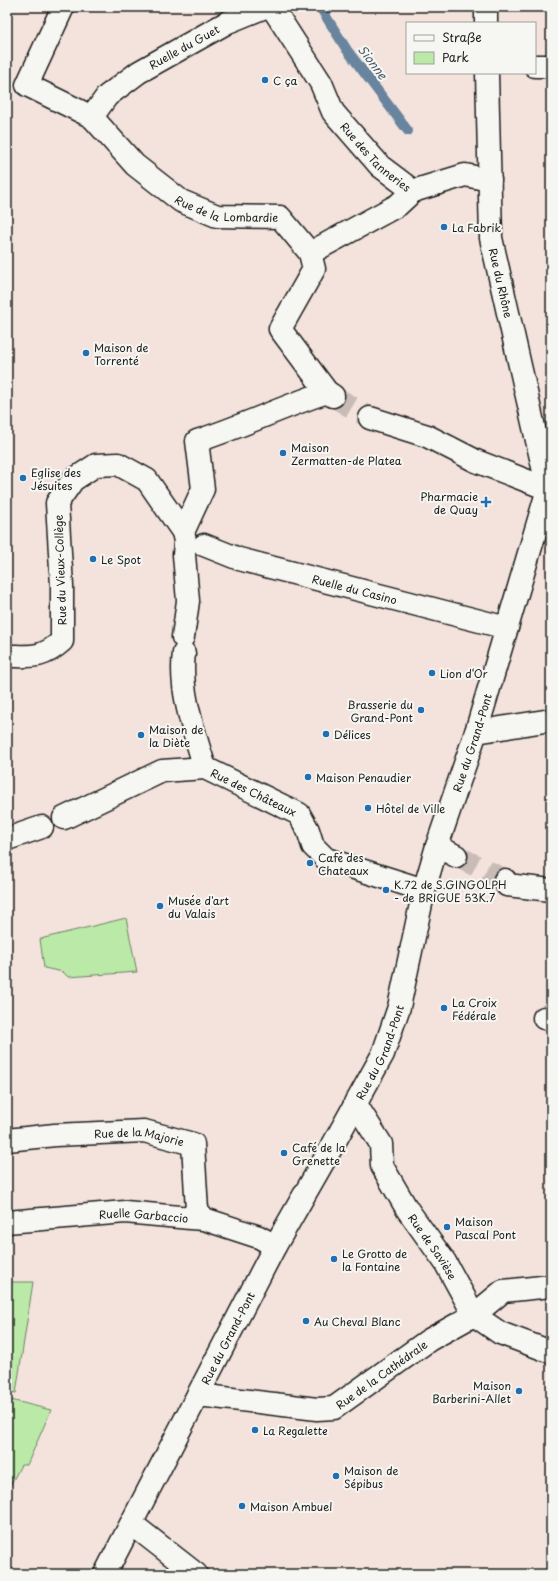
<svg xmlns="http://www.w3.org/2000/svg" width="558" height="1581" font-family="'Playpen Sans',sans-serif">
<rect width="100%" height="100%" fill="#f4e3dc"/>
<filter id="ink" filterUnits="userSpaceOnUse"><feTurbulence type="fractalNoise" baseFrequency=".025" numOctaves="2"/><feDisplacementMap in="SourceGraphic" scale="8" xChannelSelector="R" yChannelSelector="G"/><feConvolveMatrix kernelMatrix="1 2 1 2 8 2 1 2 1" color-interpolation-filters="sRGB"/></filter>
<g filter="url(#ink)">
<g fill="#bae9a8" stroke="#6b8262">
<path d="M126,918l11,54 -69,5 -5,-5 -19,-4 -4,-29z"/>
<path d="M7,1282h26l-17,111 -9,-2z"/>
<path d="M7,1399l44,11 -24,55h-6l-14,27z"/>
</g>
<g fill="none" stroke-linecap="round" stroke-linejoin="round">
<path stroke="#67849e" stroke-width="10" d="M320,7l27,43 61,81"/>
<g stroke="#c9bbb6" stroke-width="22" stroke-dasharray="22 11" stroke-linecap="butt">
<path d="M333,396l37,22"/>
<path d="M456,856l49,24"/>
</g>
<g stroke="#1c1c1c" stroke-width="25">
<g id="minor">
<path d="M63,7l-36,78 65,32"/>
<path id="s1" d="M265,7l-37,15 -89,50 -32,24 -15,21 43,48 46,36 36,15 63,1 30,36 4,16 -34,60 47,63 6,4"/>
<path id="s2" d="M272,7l49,76 12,29 47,54 33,25 -15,14 -88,48"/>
<path d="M486,23v-16"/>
<path d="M535,66h16"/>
<path d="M413,191l52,-16 25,5"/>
<path d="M370,418l57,18 49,25 72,28"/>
<path d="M183,532l20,-43 -6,-48c44,-14 85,-34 130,-49"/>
<path id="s3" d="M204,545l35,14 268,69"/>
<path d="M184,653c-5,38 10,78 21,115"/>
<path d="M7,656c25,0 35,3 55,-15v-55l-5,-83 16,-23 23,-15 22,-1 29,16 36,52 2,9 -1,14 4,46 -5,36"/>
<path d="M476,732l75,-12"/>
<path id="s4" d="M64,818l98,-47 43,-3 94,46 9,16 5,16 13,13 98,31"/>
<path d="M7,839l35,-12"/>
<path d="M437,846l19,10"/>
<path d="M505,880l2,5 44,5"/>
<path d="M544,1018l7,1"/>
<path id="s5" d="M355,1103l26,41 1,22 25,43 38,53 29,53 26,18 51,19"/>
<path id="s6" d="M7,1140l48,-5 89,-4 49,13 4,66 7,9"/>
<path id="s7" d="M7,1222l118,-10 65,6 14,1 55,18 16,9"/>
<path id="s8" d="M198,1395l119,14 17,-1 95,-68 45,-25 29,-24 48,-5"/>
<path d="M132,1524l64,50"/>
<path id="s9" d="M105,1574l170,-328 59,-103 49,-89 16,-47 25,-117 13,-44 39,-114 72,-243 -57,-251 -4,-165"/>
</g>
</g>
<use href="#minor" stroke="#f6f6f2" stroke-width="22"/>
</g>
</g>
<g fill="#1f6fb2" stroke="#f6f6f2" stroke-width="1.5">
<circle cx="265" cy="80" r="4"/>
<circle cx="444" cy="227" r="4"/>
<circle cx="86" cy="353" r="4"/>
<circle cx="283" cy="453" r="4"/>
<circle cx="23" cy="478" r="4"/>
<path d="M484 496h4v4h4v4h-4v4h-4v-4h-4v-4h4z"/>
<circle cx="93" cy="559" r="4"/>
<circle cx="432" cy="673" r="4"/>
<circle cx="421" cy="710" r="4"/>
<circle cx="326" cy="734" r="4"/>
<circle cx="141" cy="735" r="4"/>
<circle cx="308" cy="777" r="4"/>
<circle cx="368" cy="808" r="4"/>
<circle cx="310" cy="863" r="4"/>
<circle cx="386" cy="890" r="4"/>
<circle cx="160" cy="906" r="4"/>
<circle cx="444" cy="1008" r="4"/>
<circle cx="284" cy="1153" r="4"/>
<circle cx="447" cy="1227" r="4"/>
<circle cx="334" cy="1259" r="4"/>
<circle cx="306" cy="1321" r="4"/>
<circle cx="519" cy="1391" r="4"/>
<circle cx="255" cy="1430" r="4"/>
<circle cx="336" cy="1476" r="4"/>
<circle cx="242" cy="1506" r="4"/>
</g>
<g text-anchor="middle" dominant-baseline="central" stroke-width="4" stroke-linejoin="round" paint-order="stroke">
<g font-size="11" fill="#1c1c1c" stroke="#f6f6f2">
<text transform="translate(184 47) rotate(-29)">Ruelle du Guet</text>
<text stroke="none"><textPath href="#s2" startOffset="184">Rue des Tanneries</textPath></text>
<text stroke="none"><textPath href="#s1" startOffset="378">Rue de la Lombardie</textPath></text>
<text transform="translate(501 283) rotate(77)">Rue du Rhône</text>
<text transform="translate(60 570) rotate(-92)">Rue du Vieux-Collège</text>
<text stroke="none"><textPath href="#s3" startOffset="157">Ruelle du Casino</textPath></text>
<text stroke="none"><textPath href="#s9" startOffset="914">Rue du Grand-Pont</textPath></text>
<text stroke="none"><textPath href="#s4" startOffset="206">Rue des Châteaux</textPath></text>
<text stroke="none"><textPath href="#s9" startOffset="590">Rue du Grand-Pont</textPath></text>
<text stroke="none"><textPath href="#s6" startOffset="133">Rue de la Majorie</textPath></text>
<text stroke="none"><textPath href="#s7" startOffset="137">Ruelle Garbaccio</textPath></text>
<text stroke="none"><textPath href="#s5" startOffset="166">Rue de Savièse</textPath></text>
<text stroke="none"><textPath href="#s9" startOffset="266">Rue du Grand-Pont</textPath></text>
<text stroke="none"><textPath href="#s8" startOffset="195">Rue de la Cathédrale</textPath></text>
</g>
<g font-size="11" fill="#1c1c1c" stroke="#f6f6f2" text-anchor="start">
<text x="273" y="80">C ça</text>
<text x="452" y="227">La Fabrik</text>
<text x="94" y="347">Maison de<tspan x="94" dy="13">Torrenté</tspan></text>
<text x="291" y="447">Maison<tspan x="291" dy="13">Zermatten-de Platea</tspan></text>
<text x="31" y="472">Eglise des<tspan x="31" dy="13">Jésuites</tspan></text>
<text x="478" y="496" text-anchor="end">Pharmacie<tspan x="478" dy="13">de Quay</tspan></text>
<text x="101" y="559">Le Spot</text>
<text x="440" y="673">Lion d‘Or</text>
<text x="413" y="704" text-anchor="end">Brasserie du<tspan x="413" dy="13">Grand-Pont</tspan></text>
<text x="149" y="729">Maison de<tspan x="149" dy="13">la Diète</tspan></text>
<text x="334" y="734">Délices</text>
<text x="316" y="777">Maison Penaudier</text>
<text x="376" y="808">Hôtel de Ville</text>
<text x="318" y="857">Café des<tspan x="318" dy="13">Chateaux</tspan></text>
<text x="394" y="884">K.72 de S.GINGOLPH<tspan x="394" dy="13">- de BRIGUE 53K.7</tspan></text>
<text x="168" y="900">Musée d'art<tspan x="168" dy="13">du Valais</tspan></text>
<text x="452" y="1002">La Croix<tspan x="452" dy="13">Fédérale</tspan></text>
<text x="292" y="1147">Café de la<tspan x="292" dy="13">Grenette</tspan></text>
<text x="455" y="1221">Maison<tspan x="455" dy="13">Pascal Pont</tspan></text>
<text x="342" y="1253">Le Grotto de<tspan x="342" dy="13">la Fontaine</tspan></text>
<text x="314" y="1321">Au Cheval Blanc</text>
<text x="511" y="1385" text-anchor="end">Maison<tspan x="511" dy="13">Barberini-Allet</tspan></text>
<text x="263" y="1430">La Regalette</text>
<text x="344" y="1470">Maison de<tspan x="344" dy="13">Sépibus</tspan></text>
<text x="250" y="1506">Maison Ambuel</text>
</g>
<g font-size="12" font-style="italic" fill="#485968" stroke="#f6f6f2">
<text transform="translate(373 62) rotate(53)">Sionne</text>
</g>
</g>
<rect width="558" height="1581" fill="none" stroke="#f6f6f2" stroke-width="24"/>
<rect x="12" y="12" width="534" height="1557" fill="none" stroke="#1c1c1c" stroke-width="1.5" filter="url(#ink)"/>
<rect x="406" y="22" width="130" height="52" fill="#f6f6f2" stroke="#9f9f9c"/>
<rect x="414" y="35" width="20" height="6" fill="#f6f6f2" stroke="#9f9f9c"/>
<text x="442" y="42" font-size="12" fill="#1c1c1c">Straße</text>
<rect x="414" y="52" width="20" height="12" fill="#bae9a8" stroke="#9f9f9c"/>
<text x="442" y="62" font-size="12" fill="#1c1c1c">Park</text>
</svg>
